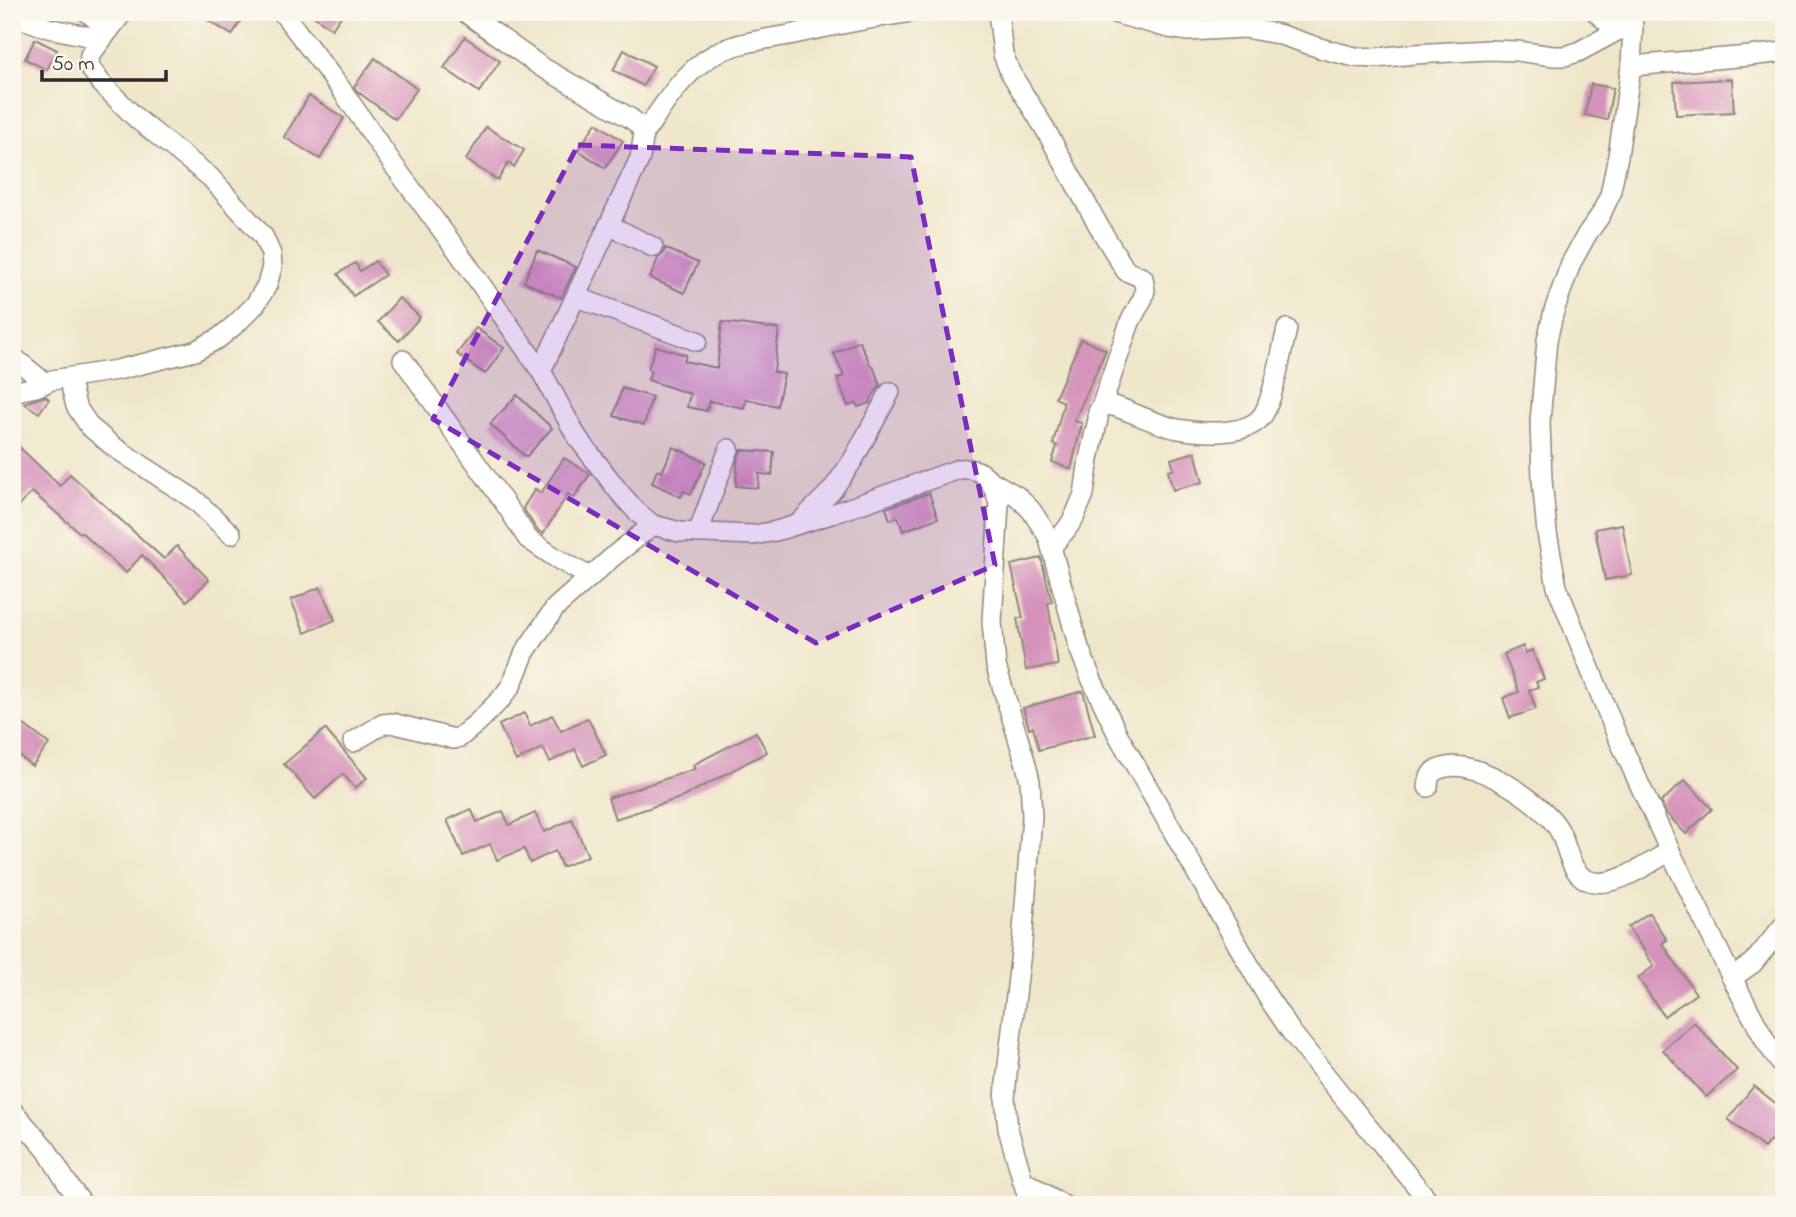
<svg xmlns="http://www.w3.org/2000/svg" width="1796" height="1217" font-family="'Indie Flower',sans-serif">
<rect width="100%" height="100%" fill="#fbf7ec"/>
<filter id="ink" filterUnits="userSpaceOnUse"><feTurbulence type="fractalNoise" baseFrequency=".0143" numOctaves="2"/><feDisplacementMap in="SourceGraphic" scale="14" xChannelSelector="R" yChannelSelector="G"/><feConvolveMatrix kernelMatrix="1 2 1 2 8 2 1 2 1" color-interpolation-filters="sRGB"/></filter>
<filter id="wash" filterUnits="userSpaceOnUse"><feTurbulence type="fractalNoise" baseFrequency=".00686" numOctaves="4" result="noise"/><feDisplacementMap in="SourceGraphic" scale="28" xChannelSelector="R" yChannelSelector="G"/><feGaussianBlur stdDeviation="1.57" result="paint"/><feColorMatrix in="noise" values="0 0 0 0 0 0 0 0 0 0 0 0 0 0 0 0 0 1.4 0 .05"/><feComposite in="paint" operator="in"/></filter>
<g filter="url(#wash)">
<rect width="100%" height="100%" fill="#efe6c9"/>
<g id="blocks">
<g fill="#d592ba">
<path d="M195,12h51l-14,23z"/>
<path d="M308,12h36l-12,17z"/>
<path d="M465,37l35,24 -21,31 -35,-24z"/>
<path d="M35,39l22,11 -10,20 -22,-11z"/>
<path d="M624,50l30,16 -11,20 -30,-16z"/>
<path d="M375,58l42,31 -22,30 -37,-27 -4,-5z"/>
<path d="M1732,79l2,33 -58,3 -2,-33z"/>
<path d="M1591,84l22,4 -6,32 -22,-5z"/>
<path d="M309,96l35,22 -24,41 -36,-22z"/>
<path d="M596,123l27,18 -18,27 -27,-18z"/>
<path d="M486,127l38,23 -10,17 -6,-4 -10,17 -32,-20z"/>
<path d="M665,248l33,15 -14,30 -34,-15 8,-20 6,-5z"/>
<path d="M537,250l39,17 -15,31 -37,-16z"/>
<path d="M375,261l10,14 -32,21 -15,-22 17,-11 5,8z"/>
<path d="M399,298l21,19 -21,24 -21,-19z"/>
<path d="M722,322l57,7 -5,43 10,2 -7,32 -31,-7 -2,9 -35,-7 -2,10 -20,-4 3,-13 -42,-14 3,-10 -3,-1 8,-23 30,9 -2,6 33,7z"/>
<path d="M476,328l28,20 -19,26 -28,-20z"/>
<path d="M1081,339l25,11 -32,71 8,2 -11,46 -19,-7 5,-16 -4,-2 11,-42 -9,-4z"/>
<path d="M859,341l12,25h2l7,19 -8,12 -2,6 -12,4 -1,-4 -9,3 -11,-28 7,-2 -10,-22z"/>
<path d="M622,388l30,9 -8,28 -30,-9z"/>
<path d="M517,395l35,33 -26,29 -36,-33z"/>
<path d="M45,396l4,3 -10,14 -15,-10z"/>
<path d="M12,440l48,46 10,-12 94,85 13,-13 32,34 -22,21 -45,-46 -16,18 -45,-41 -1,1 -48,-41 -20,21z"/>
<path d="M673,447l33,15 -15,32 -7,-3 -3,6 -29,-14 5,-13 5,2z"/>
<path d="M741,450l33,2 -2,23 -13,-1 -1,14 -22,-2 1,-24z"/>
<path d="M1195,452l8,30 -30,8 -5,-19 6,-2 -3,-10z"/>
<path d="M564,458l26,16 -16,24 -6,-4 -25,40 -6,-4 -14,-22 12,-19 6,4z"/>
<path d="M929,493l9,25 -35,13 -5,-14 -8,3 -4,-12z"/>
<path d="M1622,524l10,51 -27,5 -10,-51z"/>
<path d="M1041,558l11,44 -4,1 10,62 -32,5 -9,-52h6l-12,-53z"/>
<path d="M320,587l15,33 -30,13 -14,-33z"/>
<path d="M1523,646l2,7 7,-3 12,29 -8,3 2,5 -9,3 7,19 -26,9 -7,-20 16,-6 -15,-38z"/>
<path d="M1083,691l12,44 -56,15 -6,-23 -4,1 -6,-20z"/>
<path d="M524,713l6,13 22,-11 9,16 27,-13 18,37 -23,11 -8,-17 -25,13 -7,-14 -27,13 -17,-36z"/>
<path d="M23,724l26,20 -17,22 -20,-16v-12z"/>
<path d="M325,729l42,49 -12,10 -12,-14 -28,25 -31,-35z"/>
<path d="M756,732l11,20 -84,45 -68,22 -7,-21 87,-29 -2,-4z"/>
<path d="M1685,780l27,29 -26,25 -20,-21 -5,-11z"/>
<path d="M471,809l6,13 26,-11 6,14 26,-12 9,19 28,-13 16,37 -26,11 -7,-16 -25,12 -6,-14 -27,11 -7,-16 -27,12 -16,-36z"/>
<path d="M1649,913l18,27 -5,3 34,51 -32,22 -26,-38 16,-12 -26,-39z"/>
<path d="M1694,1022l43,48 -31,27 -43,-47z"/>
<path d="M1754,1086l30,24v14l-20,24 -36,-29z"/>
</g>
</g>
</g>
<g filter="url(#ink)">
<use href="#blocks" fill-opacity="0" stroke="#8d887a" stroke-width="2"/>
<g fill="none" stroke-linecap="round" stroke-linejoin="round">
<g stroke="#8d887a" stroke-width="22">
<g id="minor">
<path d="M87,12l22,18"/>
<path d="M282,12l59,77 51,74 67,90 82,118 36,66 43,56 18,20 15,12 27,7 74,3 22,-4 62,-19 121,-43c26,-2 33,11 40,34l-7,119 4,44 29,95 5,20 2,35 -10,127 -15,130 -2,25 3,31 22,76"/>
<path d="M465,12l75,54 90,52 8,6 6,9 -4,25 -99,213"/>
<path d="M998,12l5,42 7,18 34,55 58,105 24,39 17,7 2,12 -2,8 -13,24 -29,85"/>
<path d="M1110,12l59,16 20,3 55,-3 34,6 45,15 32,8 21,1 38,-4 75,-4 28,1 36,5h12l13,-4 39,-21 16,-5"/>
<path d="M1596,12l21,19"/>
<path d="M1631,12l2,14 -2,40 -13,90 -8,39 -10,21 -13,18 -16,29 -17,48 -7,29 -7,82 2,57 5,54 10,54 59,146 54,118 62,127 34,64 18,26"/>
<path d="M12,15l36,13 54,11"/>
<path d="M1631,66l118,-10 35,-4"/>
<path d="M644,133c18,-25 36,-56 63,-74 23,-16 54,-19 82,-24 40,-9 81,-17 122,-23"/>
<path d="M609,225l44,22"/>
<path d="M576,297l121,44"/>
<path d="M12,356l33,27"/>
<path d="M403,360l105,148 20,31 28,19 34,19"/>
<path d="M69,378l7,28 14,21 24,20 81,53 36,34"/>
<path d="M12,392l24,-5 16,-7 65,-10 78,-19 24,-13 18,-15 18,-18 12,-20 5,-18 -1,-13 -8,-18 -53,-59 -73,-58 -36,-36 -10,-14 -2,-5 1,-9 33,-43"/>
<path d="M989,480l28,16 14,14 17,26 31,112 12,30 27,57 149,261 25,37 47,59 93,113"/>
<path d="M801,521l32,-32 20,-29 37,-68"/>
<path d="M698,533l31,-84"/>
<path d="M1052,546l14,-16 8,-12 10,-24 5,-35 9,-40v-7l3,-5 6,-2 10,2c20,7 41,18 61,22 24,4 73,8 86,-16 11,-21 17,-60 23,-84"/>
<path d="M353,742l30,-18 9,-1 62,16 6,-2 18,-15 23,-23 10,-13 14,-34 30,-44 61,-54 37,-29"/>
<path d="M1428,787c1,-15 5,-17 19,-20 32,-7 97,36 112,63 9,16 10,42 28,50 25,11 62,-17 83,-29"/>
<path d="M1732,978l21,-15 31,-38"/>
<path d="M12,1110l34,39 21,34 16,22"/>
<path d="M1022,1180l41,25"/>
</g>
</g>
<use href="#minor" stroke="#fff" stroke-width="19"/>
</g>
</g>
<path fill="#7b2cbf" fill-opacity="0.2" stroke="#7b2cbf" stroke-width="5" stroke-dasharray="14 9" stroke-linejoin="round" d="M578,145l333,12 84,408 -179,78 -383,-224z"/>
<rect width="1796" height="1217" fill="none" stroke="#fbf7ec" stroke-width="42"/>
<path d="M42 70v10h124v-10" fill="none" stroke="#2b2b2b" stroke-width="3.5"/>
<text x="52" y="70" font-size="21" fill="#2b2b2b" stroke="#fbf7ec" stroke-width="5" paint-order="stroke">50 m</text>
</svg>
